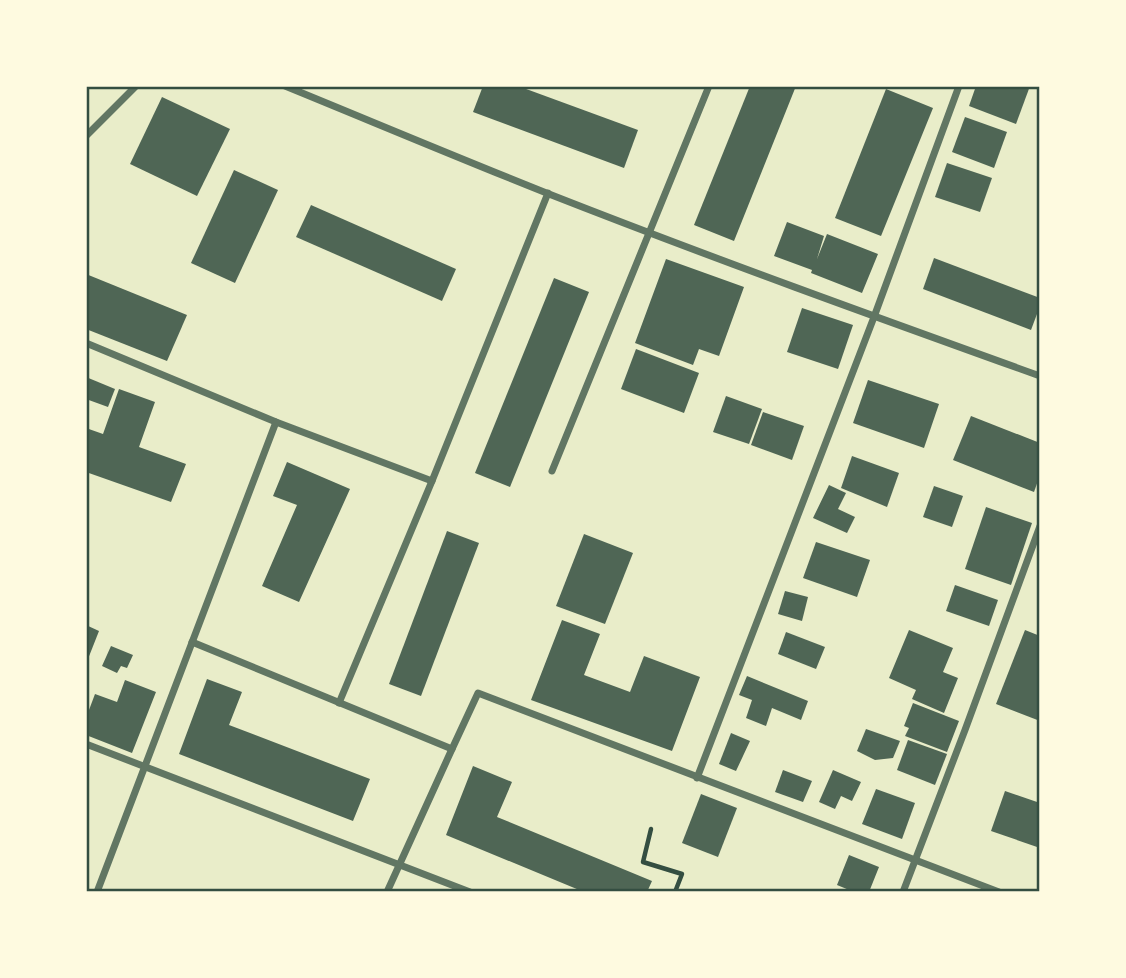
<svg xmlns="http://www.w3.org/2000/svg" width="1126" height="978" font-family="'Source Sans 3',sans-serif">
<rect width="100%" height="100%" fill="#e9edc9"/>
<g fill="#4f6655">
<path d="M483,86h35l120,44 -14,38 -151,-56z"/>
<path d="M750,86h46l-62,155 -40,-16z"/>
<path d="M976,86h54l-14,38 -47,-18z"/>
<path d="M886,89l47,19 -52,128 -46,-18z"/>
<path d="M162,97l68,32 -33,67 -67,-32z"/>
<path d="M965,117l42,15 -13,36 -42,-16z"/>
<path d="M947,163l45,15 -12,34 -45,-15z"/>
<path d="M234,170l44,20 -43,93 -44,-20z"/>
<path d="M311,205l145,64 -14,32 -146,-64z"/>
<path d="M787,222l37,14 -7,23 10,-25 51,20 -16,39 -51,-20 1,-3 -38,-14z"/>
<path d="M934,258l106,40v8l-9,24 -108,-41z"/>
<path d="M666,259l78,28 -25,69 -20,-7 -6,16 -58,-22z"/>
<path d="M86,274l101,41 -20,46 -81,-32z"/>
<path d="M554,278l35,14 -79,195 -35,-14z"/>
<path d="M802,308l51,17 -15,44 -51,-17z"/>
<path d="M636,349l63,24 -15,40 -63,-24z"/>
<path d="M86,377l29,12 -7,18 -22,-8z"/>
<path d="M868,380l71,24 -15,44 -71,-25z"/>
<path d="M119,389l36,13 -16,45 47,17 -15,38 -85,-30v-44l17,6z"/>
<path d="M726,396l36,13 -13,35 -36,-12z"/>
<path d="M763,412l41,14 -12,34 -41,-15z"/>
<path d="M971,416l69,27v32l-6,17 -81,-32z"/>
<path d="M852,456l47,17 -12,34 -46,-19z"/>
<path d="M287,462l63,27 -51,113 -37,-16 35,-81 -24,-9z"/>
<path d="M829,485l17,8 -8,16 17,8 -8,16 -34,-15z"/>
<path d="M934,486l29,10 -11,31 -29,-10z"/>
<path d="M986,507l46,16 -21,62 -46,-16z"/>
<path d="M447,531l32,12 -58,153 -32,-12z"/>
<path d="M584,534l49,19 -28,71 -49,-18z"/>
<path d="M816,542l54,18 -13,37 -54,-19z"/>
<path d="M955,585l43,15 -9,26 -43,-15z"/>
<path d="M785,591l23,6 -6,24 -24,-7z"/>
<path d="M562,620l38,14 -16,41 46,17 14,-36 56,21 -28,74 -141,-51z"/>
<path d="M86,625l13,6 -13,33z"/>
<path d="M909,630l44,18 -10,24 15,6 -14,35 -32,-14 4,-9 -27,-12z"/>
<path d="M1025,630l15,6v85l-44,-17z"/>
<path d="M786,632l39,15 -9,22 -38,-15z"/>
<path d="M111,646l22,9 -6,13 -6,-2 -4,7 -15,-7z"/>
<path d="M747,676l61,25 -7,19 -29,-12 -6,18 -20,-8 6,-18 -13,-5z"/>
<path d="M207,679l35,13 -13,33 141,54 -17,42 -174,-67z"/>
<path d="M125,680l31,12 -24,61 -46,-18v-17l9,-24 22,8z"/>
<path d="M913,703l46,18 -12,31 -42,-16 4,-8 -5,-2z"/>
<path d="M866,729l34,12 -7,17 -18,2 -18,-9z"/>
<path d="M731,733l19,8 -14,30 -17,-7z"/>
<path d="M908,740l39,14 -12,31 -38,-15z"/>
<path d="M473,766l39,16 -15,35 155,64 -5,11h-63l-138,-57z"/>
<path d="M783,770l29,11 -9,21 -28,-10z"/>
<path d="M833,770l28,12 -9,19 -11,-5 -6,13 -16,-7z"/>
<path d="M876,789l39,14 -13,36 -40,-15z"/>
<path d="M1005,791l35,12v45l-49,-17z"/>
<path d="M701,794l36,14 -19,49 -36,-14z"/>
<path d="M849,855l30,12 -10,25h-15l-17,-7z"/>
</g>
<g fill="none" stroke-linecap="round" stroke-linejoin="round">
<path stroke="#344e41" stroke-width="4.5" d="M651,829l-8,33 39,12 -7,18"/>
<g stroke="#617663" stroke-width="7">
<path d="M285,86c88,36 176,73 264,108 163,64 327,123 491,182"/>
<path d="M86,136l50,-50"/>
<path d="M86,343l190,79 156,59"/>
<path d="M552,471l157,-385"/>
<path d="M192,642l260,107 26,-56 521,199"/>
<path d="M339,703l93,-222 116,-288"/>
<path d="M86,744l384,148"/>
<path d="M697,778l177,-461 85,-231"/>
<path d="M97,892l179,-470"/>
<path d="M387,892l65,-143"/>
<path d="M903,892l62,-162 75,-204"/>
</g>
</g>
<rect width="1126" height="978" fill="none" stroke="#fefae0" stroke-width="175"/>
<rect x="88" y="88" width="950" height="802" fill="none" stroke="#344e41" stroke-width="2.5"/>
</svg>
